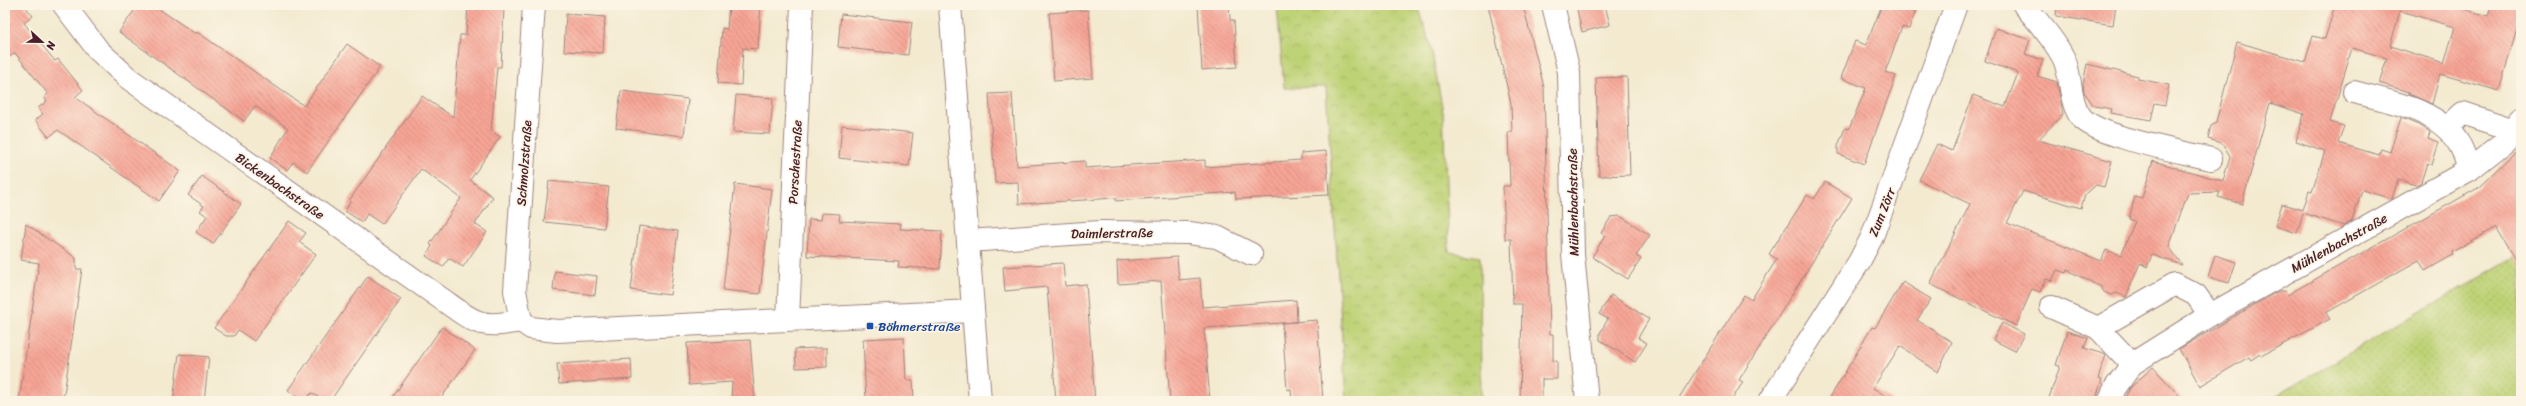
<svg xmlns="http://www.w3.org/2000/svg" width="2526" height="406" font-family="Sriracha,sans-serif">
<defs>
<pattern id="grass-dots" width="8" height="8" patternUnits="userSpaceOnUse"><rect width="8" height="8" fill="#bdd275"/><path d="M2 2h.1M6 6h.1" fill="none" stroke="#a4b465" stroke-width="1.8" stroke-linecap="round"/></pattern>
<pattern id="park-crowns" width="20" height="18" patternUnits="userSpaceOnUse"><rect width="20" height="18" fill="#bdd275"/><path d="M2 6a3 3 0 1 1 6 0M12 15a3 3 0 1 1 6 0" fill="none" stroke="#a4b465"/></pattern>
<pattern id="building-back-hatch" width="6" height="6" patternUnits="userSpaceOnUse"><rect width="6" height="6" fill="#f7a595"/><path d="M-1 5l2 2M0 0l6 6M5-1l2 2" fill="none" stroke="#ca867a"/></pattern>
</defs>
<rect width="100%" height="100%" fill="#fcf5e5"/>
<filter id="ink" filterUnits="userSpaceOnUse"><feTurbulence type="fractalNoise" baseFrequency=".025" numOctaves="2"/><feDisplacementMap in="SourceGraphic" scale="8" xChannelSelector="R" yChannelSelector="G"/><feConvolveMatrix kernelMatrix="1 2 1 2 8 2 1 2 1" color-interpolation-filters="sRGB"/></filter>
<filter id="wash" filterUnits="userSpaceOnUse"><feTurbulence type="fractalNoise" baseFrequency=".012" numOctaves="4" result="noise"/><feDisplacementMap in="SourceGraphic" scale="16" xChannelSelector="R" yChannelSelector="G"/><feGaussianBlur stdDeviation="0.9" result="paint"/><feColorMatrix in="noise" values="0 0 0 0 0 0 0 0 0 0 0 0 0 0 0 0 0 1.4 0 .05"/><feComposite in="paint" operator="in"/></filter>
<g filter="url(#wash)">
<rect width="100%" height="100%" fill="#f3ead0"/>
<path fill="url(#grass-dots)" stroke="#847850" d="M2521,253v148h-254z"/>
<path fill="url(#park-crowns)" stroke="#847850" d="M1277,5h141l13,42 12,65 6,140 31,5 1,144h-135l-20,-314 -42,1z"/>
<g id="blocks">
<g fill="url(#building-back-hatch)" fill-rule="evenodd">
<path d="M5,5h19l9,11 -9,7 31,38 3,-2 25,31 -8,7 105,74 -21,30 -101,-71 -9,7 -14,-17 8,-6 -5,-6 9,-7 -3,-4 4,-3 -33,-41 -10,7z"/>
<path d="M138,5h15l43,29 1,-2 107,74 43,-62 33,23 -73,105 -14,-10 -6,8 -17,-12 18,-30 -33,-22 -11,15 -125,-89z"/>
<path d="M468,5l36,3 -3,59h-4l-6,64 9,6 -30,43 23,17 -18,27 12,8 -24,35 -14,-9 -6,9 -17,-11 6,-10 -2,-2 31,-46 -40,-29 -39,55 -15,-10 -5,8 -17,-11 5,-9 -1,-1 73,-105 31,21 7,-82h6z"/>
<path d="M729,5h32l-3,44 -15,-1 -2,37 -23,-2 4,-55 5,1z"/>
<path d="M1198,5h31l1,15h4l3,47 -35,3z"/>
<path d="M1488,5h35l21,82 6,247h3v27h4v18h-15v22h-22l2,-97h-9l-2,-65h-6l-2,-53h7l-2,-54h4l-1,-28z"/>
<path d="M1576,5h29l5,20 -28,7z"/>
<path d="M1882,5h36l-9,24 -7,-2 -17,45 11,4 -32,88 -26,-10v-8l7,-18 4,1 17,-41 -25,-10 14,-37 11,4z"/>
<path d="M2057,5h59l-3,20 -57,-9z"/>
<path d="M2335,5h114l39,11 3,-11h30v10l-22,76 -59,-17 -8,30 -23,-10v-2l-30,-9 8,-25 -35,-10 -22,74 14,4 -6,17 41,12 2,-6 9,3 11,-34 20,8 9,6 -2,6 11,4 -7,23 -5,-2 -6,19 -5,3 -18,-5 -6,19 -30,-9 -10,31 -8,5 -41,-13 -6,20 -22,-7 7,-22 21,6 6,-19 3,1 13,-41 -29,-10 8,-27 -34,-11 -28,101 -24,-7 2,-5 -32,1 -19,53 13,19 -30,-10 -5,12 -7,-4 -14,34 -9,-4 -6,2 -7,-3 -3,-5 -34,-17 -1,3 -9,-3 -5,11 -6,-2 -6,13 -8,-3 -16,37 -86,-42 40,-80 -51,-24 18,-36 15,7 21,-56 32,12 13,-34 -33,-12 11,-33 34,12 -5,14 18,6 -6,16 20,6 6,32 -25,26 74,21 -8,26 -8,-2 -11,10 -4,13 -58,-17 -16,32 94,38 5,-11 15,5 14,-34 -6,-2 6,-23 7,2 11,-37 70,20 7,-25 -8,-13 -14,-4 3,-14 5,-3 21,-80 68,20 8,-26 12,3zM2400,11l55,16 -11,36 -54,-17z"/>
<path d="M1088,10l5,68 -39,3 -5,-68z"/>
<path d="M566,14l39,3 -2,36 -39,-2z"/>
<path d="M841,14l71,8 -4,33 -70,-8z"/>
<path d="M2087,64l51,12v3l31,6 -4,20 -10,-2 -4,17 -40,-7 1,-4 -18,-3 -10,-14 -1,-8z"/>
<path d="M1627,77l3,98 -31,1 -3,-98z"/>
<path d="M621,91l67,8 -4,37 -68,-8z"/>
<path d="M1012,93l5,73 68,-5v7l120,-8v7l96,-7v-7l25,-2 3,44 -93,4 -1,-7 -119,9v-3l-97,6 -1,-22 -23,1 -6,-89z"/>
<path d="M736,95l37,3 -3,36 -37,-2z"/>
<path d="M842,125l71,8 -4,33 -70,-8z"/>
<path d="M2521,146v122l-25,-41 -44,25 1,3 -28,16 -6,-11 -93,53 4,6 -69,37 -1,-2 -9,6 -2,-3 -49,29 -21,-37 99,-58h7l2,4 191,-107z"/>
<path d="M202,176l39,28 -28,40 -17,-12 11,-16 -7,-5 4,-5 -16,-11z"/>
<path d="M549,181l60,6 -5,41 -60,-6z"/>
<path d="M1825,182l27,16 -113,182 4,2 -12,19h-54l67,-106 7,5 26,-41 -8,-5 38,-59 7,4z"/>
<path d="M735,184l37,5 -12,105 -37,-4z"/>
<path d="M822,213l18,1 -1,7 62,3 -1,5 42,2 -2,38 -42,-2 1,-6 -92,-5 2,-37 12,1z"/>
<path d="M1620,216l30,19 -14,21 5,3 -13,20 -36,-22 13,-21 -4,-3 10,-16z"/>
<path d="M289,221l17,12 -7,9 17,12 -62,87 -16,-11 -4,6h-8l-12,-8z"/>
<path d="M26,224l50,34v11h6l-19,132h-44l20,-138 -18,-3z"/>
<path d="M639,226l39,5 -8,64 -39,-5z"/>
<path d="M2215,255l21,7 -7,21 -21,-6z"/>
<path d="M1177,257l2,23 21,-2 2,29 94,-7 1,22 -93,6 6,73h-40l-9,-120 -43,3 -1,-23z"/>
<path d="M1063,263l2,23 21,-2 9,117h-39l-9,-114 -42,4 -2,-24z"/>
<path d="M555,271l42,5 -2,19 -42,-5z"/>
<path d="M368,276l33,23 -71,102h-6l-12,-8 -9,8 -15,-11z"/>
<path d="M1903,282l28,17 -14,21 35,22 -14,30 -38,-26 -27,42 21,13h-66l44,-74 3,1z"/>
<path d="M1611,295l38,24 -11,19 9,5 -12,19 -35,-22v-7l8,-14 -9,-5z"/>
<path d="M1317,320l6,81h-31l-1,-12 -4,1 -5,-67z"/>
<path d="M2002,323l22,11 -9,17 -22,-11z"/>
<path d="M442,327l33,23 -36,51h-49z"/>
<path d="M2067,331l21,7 -4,10 22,7 -8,24 4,1 -7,21h-47l12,-35 -4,-1z"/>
<path d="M904,337l2,43h7l1,21h-48l-3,-62z"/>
<path d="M750,340l5,61h-24l1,-19 -43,3 -2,-42z"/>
<path d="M817,348h10v19l-31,1 -1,-19z"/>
<path d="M179,354l30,3 -5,44h-31z"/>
<path d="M631,359l1,20 -73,5 -2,-20z"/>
<path d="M2153,367l31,34h-61l8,-14z"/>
</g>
</g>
</g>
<g filter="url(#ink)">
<use href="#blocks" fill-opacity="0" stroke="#9e847e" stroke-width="1"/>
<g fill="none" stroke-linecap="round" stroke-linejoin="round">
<g stroke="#9e847e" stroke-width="24">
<g id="minor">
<path d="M64,5l34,45 30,28 318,224c32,23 35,26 75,19"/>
<path d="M950,5l30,396"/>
<path d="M1553,5l16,67 4,182 14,147"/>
<path d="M2024,5c14,17 30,34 40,54 8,18 5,43 17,58 16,20 103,35 130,42"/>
<path d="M2354,92c36,10 85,17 105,52 5,7 7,18 10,26"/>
<path d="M2447,128l16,-15 51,17"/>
<path d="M968,241l132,-9 89,1 28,4 34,17"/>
<path d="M2051,307l47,21 34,36"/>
<path d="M788,319l14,-314"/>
<path d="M521,321l10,7 26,3 416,-20"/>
<path d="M521,321l-6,-30 19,-286"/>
<path d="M2098,328l77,-44 21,11 14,20"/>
<path d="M1770,401l89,-139 13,-25 84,-232"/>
<path d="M2109,401l6,-13 17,-24 78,-49 259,-145 37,-29 15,-22"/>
</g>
</g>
<use href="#minor" stroke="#fff" stroke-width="22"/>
</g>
</g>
<rect fill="#1a4fb4" stroke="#fcf5e5" stroke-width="1.5" x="866" y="322" width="8" height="8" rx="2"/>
<g text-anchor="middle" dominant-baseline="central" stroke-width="3.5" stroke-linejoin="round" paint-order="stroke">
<g font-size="13" fill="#4a1f2b" stroke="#fcf5e5">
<text transform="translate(795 162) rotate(-87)">Porschestraße</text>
<text transform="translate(524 163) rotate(-86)">Schmolzstraße</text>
<text transform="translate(280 186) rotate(35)">Bickenbachstraße</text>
<text transform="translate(1573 202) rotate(-91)">Mühlenbachstraße</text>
<text transform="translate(1882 212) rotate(-68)">Zum Zörr</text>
<text transform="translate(1112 233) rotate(-1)">Daimlerstraße</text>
<text transform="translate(2339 243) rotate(-29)">Mühlenbachstraße</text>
</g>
<g font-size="13" fill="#164399" stroke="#fcf5e5" text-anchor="start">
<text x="878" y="326">Böhmerstraße</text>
</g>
</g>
<rect width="2526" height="406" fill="none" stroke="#fcf5e5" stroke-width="20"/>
<g transform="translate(42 42) rotate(112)" stroke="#fcf5e5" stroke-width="3" paint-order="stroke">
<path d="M0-3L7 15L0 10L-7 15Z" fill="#4a1f2b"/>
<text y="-6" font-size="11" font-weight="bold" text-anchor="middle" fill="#4a1f2b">N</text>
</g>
</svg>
